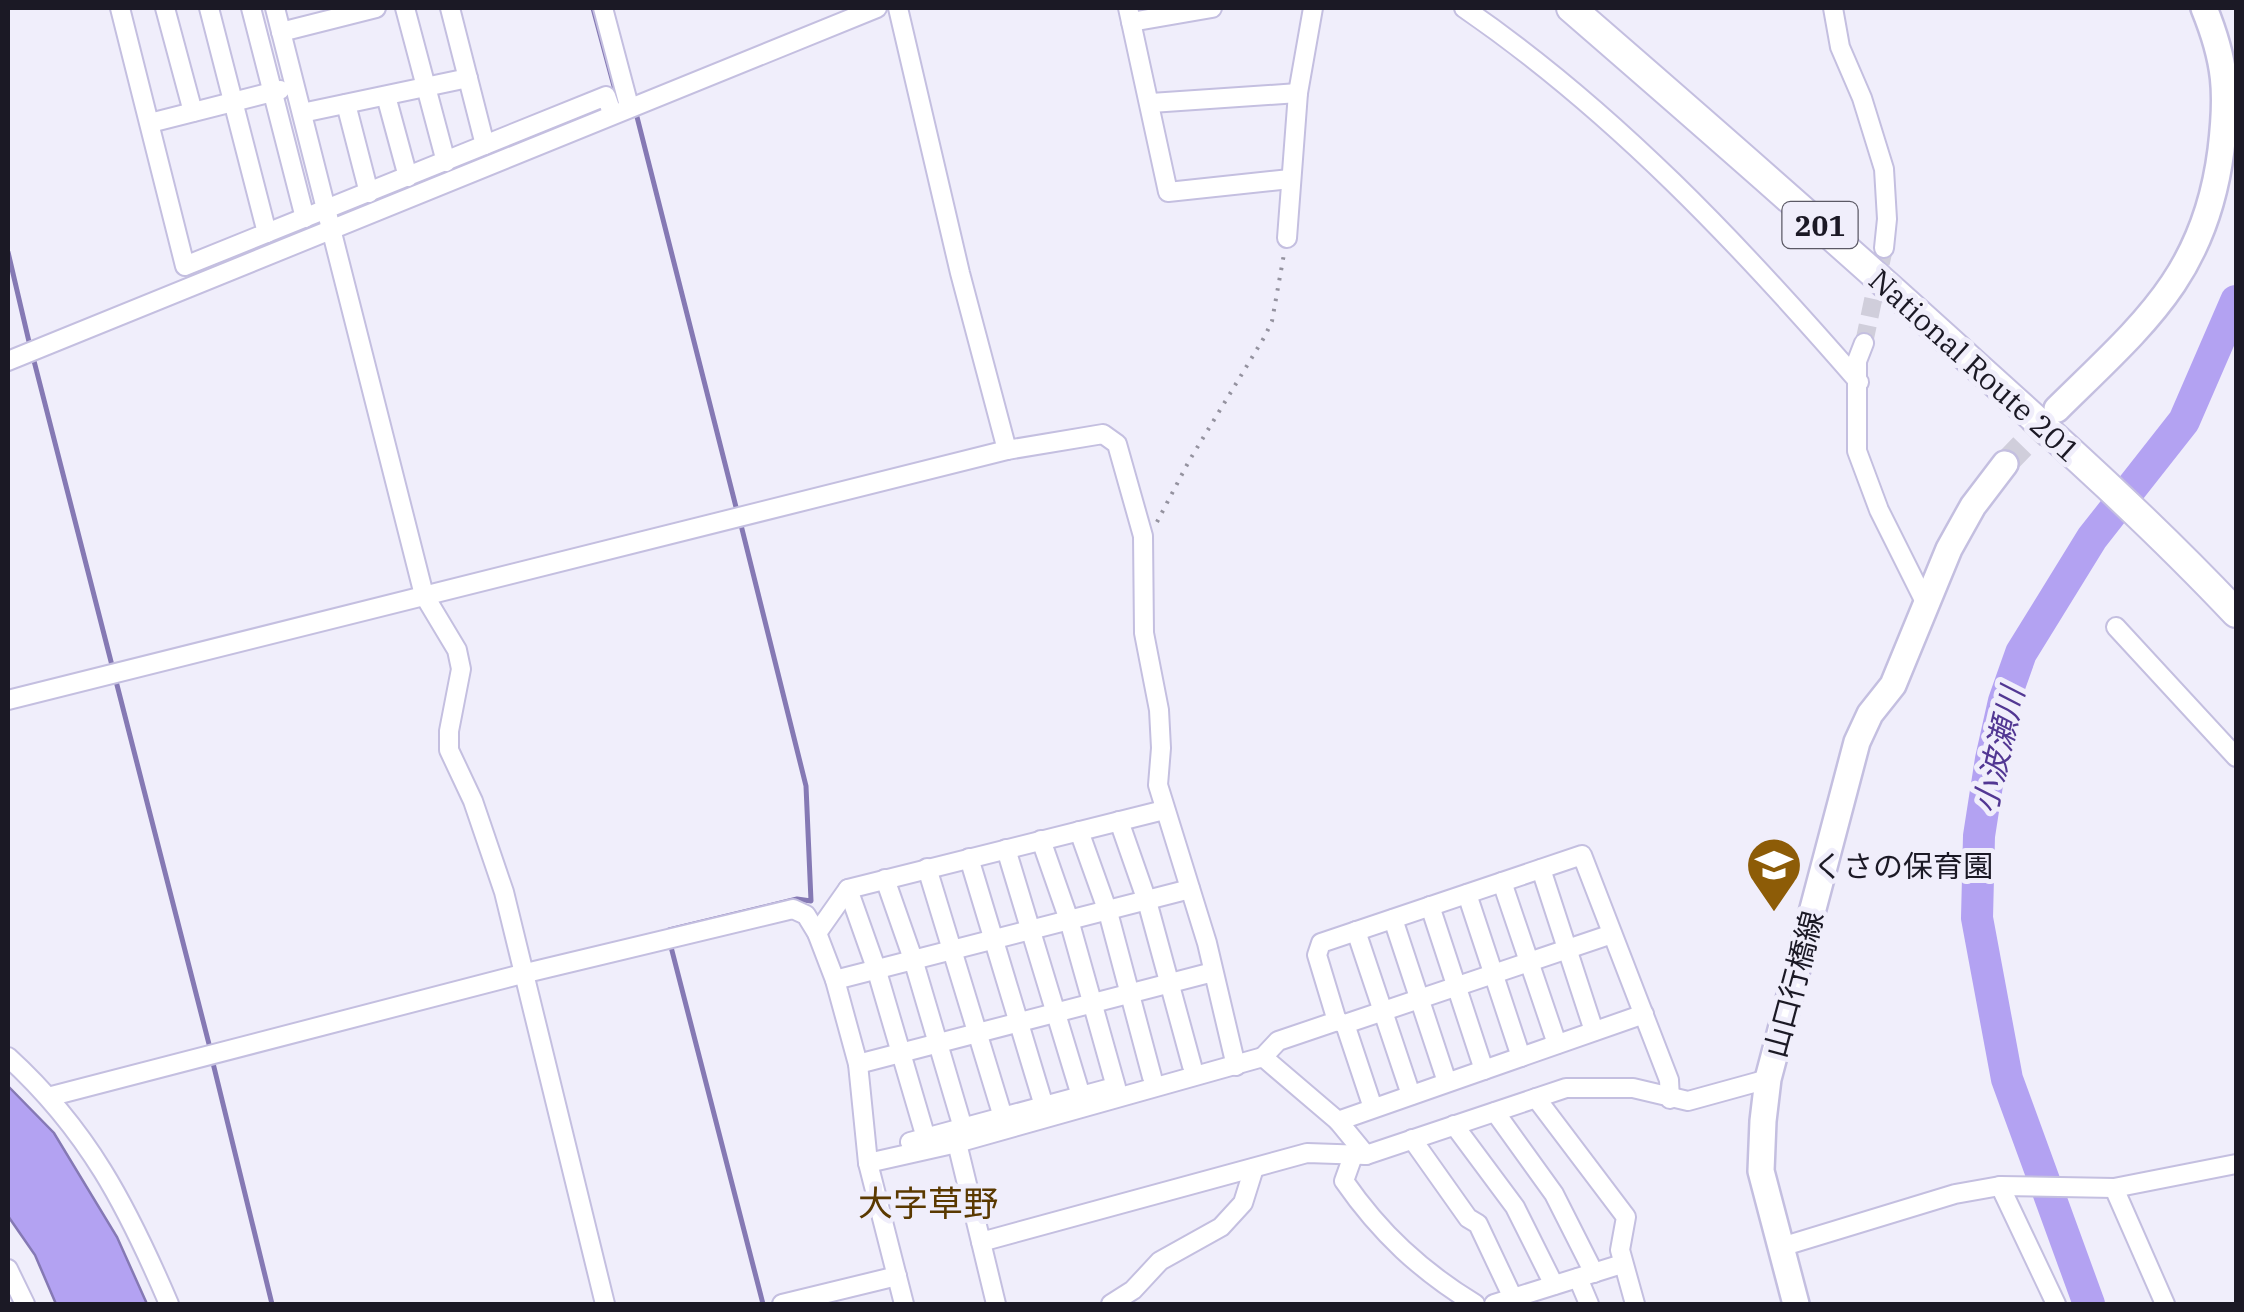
<svg xmlns="http://www.w3.org/2000/svg" width="2244" height="1312" font-family="'IBM Plex Serif','Noto Sans JP',serif">
<rect width="100%" height="100%" fill="#f0eefb"/>
<path fill="#b3a2f2" stroke="#8579b4" stroke-width="2.5" d="M8,1086l46,47 63,104 30,67h-91l-21,-49 -27,-39z"/>
<g fill="none" stroke-linecap="round" stroke-linejoin="round">
<g stroke="#8579b4" stroke-width="5">
<path d="M593,8l25,93 5,-3"/>
<path d="M635,109l102,402"/>
<path d="M8,252l22,94"/>
<path d="M33,357l177,691"/>
<path d="M669,930l128,-31 14,2 -5,-115 -66,-265"/>
<path d="M670,943l93,361"/>
<path d="M212,1059l60,245"/>
</g>
<path stroke="#b3a2f2" stroke-width="32" d="M2089,1304l-82,-225 -30,-161 2,-82 12,-77 13,-58 17,-48 71,-115 92,-117 52,-120"/>
<path stroke="#d0cedb" stroke-width="18" stroke-dasharray="18 9" stroke-linecap="butt" d="M1864,343l20,-95"/>
<path stroke="#d0cedb" stroke-width="25" stroke-dasharray="25 12" stroke-linecap="butt" d="M2005,464l49,-51"/>
<g stroke="#c4bfe0" stroke-width="22">
<g id="minor">
<path d="M120,8l65,258 421,-170 6,17"/>
<path d="M165,8l28,104"/>
<path d="M209,8l58,225"/>
<path d="M251,8l54,210"/>
<path d="M275,8l149,587 33,55 4,19 -12,62v19l24,51 31,91 101,412"/>
<path d="M405,8l41,154"/>
<path d="M450,8l35,137"/>
<path d="M603,8l26,98"/>
<path d="M898,8l62,265 47,177"/>
<path d="M1128,8l40,184 122,-13"/>
<path d="M1464,8c150,103 276,237 395,374"/>
<path d="M1833,8l7,39 22,51 22,71 3,50 -3,29"/>
<path d="M1131,22l81,-14"/>
<path d="M281,32l95,-24"/>
<path d="M386,96l22,81"/>
<path d="M1151,103l147,-10"/>
<path d="M346,104l23,89"/>
<path d="M302,113l166,-35"/>
<path d="M150,123l130,-33"/>
<path d="M1287,238l11,-145 15,-85"/>
<path d="M1864,343l-7,18v90l22,59 47,94"/>
<path d="M8,361l869,-353"/>
<path d="M2116,627l120,130"/>
<path d="M8,700l999,-250 96,-16 14,10 26,92 1,97 15,77 2,38 -3,37 49,158 29,123"/>
<path d="M1119,821l28,80 45,165"/>
<path d="M1079,831l29,81 44,165"/>
<path d="M1041,840l28,80 47,167"/>
<path d="M1006,849l75,247"/>
<path d="M969,858l75,248"/>
<path d="M927,868l76,249"/>
<path d="M1541,869l53,162"/>
<path d="M885,879l28,80 50,169"/>
<path d="M1502,882l55,162"/>
<path d="M848,889l28,79 50,170"/>
<path d="M1467,894l54,163"/>
<path d="M1430,906l54,164"/>
<path d="M1393,919l54,163"/>
<path d="M1356,931l55,164"/>
<path d="M817,933l31,-44 316,-79"/>
<path d="M835,980l355,-91"/>
<path d="M1337,1021l8,3 267,-90"/>
<path d="M1345,1024l28,84"/>
<path d="M8,1057c80,73 119,149 161,247"/>
<path d="M1263,1057l15,-16 59,-20 -20,-66 4,-12 261,-88 87,225 1,19"/>
<path d="M858,1064l355,-92"/>
<path d="M48,1097l474,-123 271,-65 13,6 11,18 18,47 23,84 10,99 36,141"/>
<path d="M1536,1098l90,119 -6,33 15,54"/>
<path d="M1495,1112l59,82 40,79"/>
<path d="M1338,1121l306,-107"/>
<path d="M1454,1125l61,82 39,78"/>
<path d="M1412,1139l56,79 10,6 35,74"/>
<path d="M910,1142l197,-53"/>
<path d="M957,1143l24,99 326,-89 59,2 200,-67h67l55,13 80,-22"/>
<path d="M1354,1153l-10,28c36,52 77,90 131,123"/>
<path d="M868,1163l89,-20 306,-86 75,64 28,34"/>
<path d="M2000,1186l56,118"/>
<path d="M2114,1188l51,116"/>
<path d="M981,1242l15,62"/>
<path d="M1781,1247l174,-53 45,-8 114,2 122,-24"/>
<path d="M8,1269l17,35"/>
<path d="M1578,1278l11,26"/>
<path d="M782,1304l115,-28"/>
<path d="M1111,1304l22,-14 27,-29 61,-34 22,-24 11,-35"/>
<path d="M1494,1304l128,-40"/>
</g>
</g>
<g stroke="#c4bfe0" stroke-width="30">
<g id="secondary">
<path d="M2057,409c85,-84 148,-133 164,-259 7,-57 5,-88 -17,-142"/>
<path d="M1796,1304l-35,-133 2,-50 5,-42 89,-337 13,-28 23,-29 56,-136 24,-43 32,-42"/>
</g>
</g>
<g stroke="#c4bfe0" stroke-width="32">
<path id="trunk" d="M1571,8c135,117 270,235 402,355 90,81 180,162 263,250"/>
</g>
<path stroke="#94929f" stroke-width="4" stroke-dasharray="2.5 8" stroke-linecap="butt" d="M1157,522l32,-61 76,-125 7,-15 12,-67"/>
<use href="#minor" stroke="#fff" stroke-width="18"/>
<use href="#secondary" stroke="#fff" stroke-width="25"/>
<use href="#trunk" stroke="#fff" stroke-width="28"/>
</g>
<defs>
<g id="school-pin" transform="scale(2.875)"><path d="M0 17L-7.5 6A9.5 9.5 0 1 1 7.5 6Z" fill="#8d5c07" stroke="#f0eefb"/><path d="M0-5L7-2L0 1L-7-2ZM-4 1L0 2.5L4 1V4Q0 6-4 4Z" fill="#fff"/></g>
</defs>
<g fill-rule="evenodd">
<use href="#school-pin" x="1774" y="865"/>
</g>
<g text-anchor="middle" dominant-baseline="central" stroke-width="10" stroke-linejoin="round" paint-order="stroke">
<rect fill="#f0eefb" stroke="#5b5965" stroke-width="2.5" x="1782.5" y="202" width="75" height="46" rx="8"/>
<g font-size="28" font-weight="bold" fill="#1b1925">
<text x="1820" y="225">201</text>
</g>
<g font-size="30" fill="#1b1925" stroke="#f0eefb">
<text transform="translate(1975 365) rotate(42)">National Route 201</text>
<text transform="translate(1793 984) rotate(-75)">山口行橋線</text>
</g>
<g font-size="30" fill="#1b1925" stroke="#f0eefb" text-anchor="start">
<text x="1813" y="865">くさの保育園</text>
</g>
<g font-size="32" font-style="italic" fill="#523793" stroke="#f0eefb">
<text transform="translate(1998 750) rotate(-77)">小波瀬川</text>
</g>
<g font-size="35" fill="#5a3900" stroke="#f0eefb">
<text x="928" y="1203">大字草野</text>
</g>
</g>
<rect width="2244" height="1312" fill="none" stroke="#1b1925" stroke-width="20"/>
</svg>
